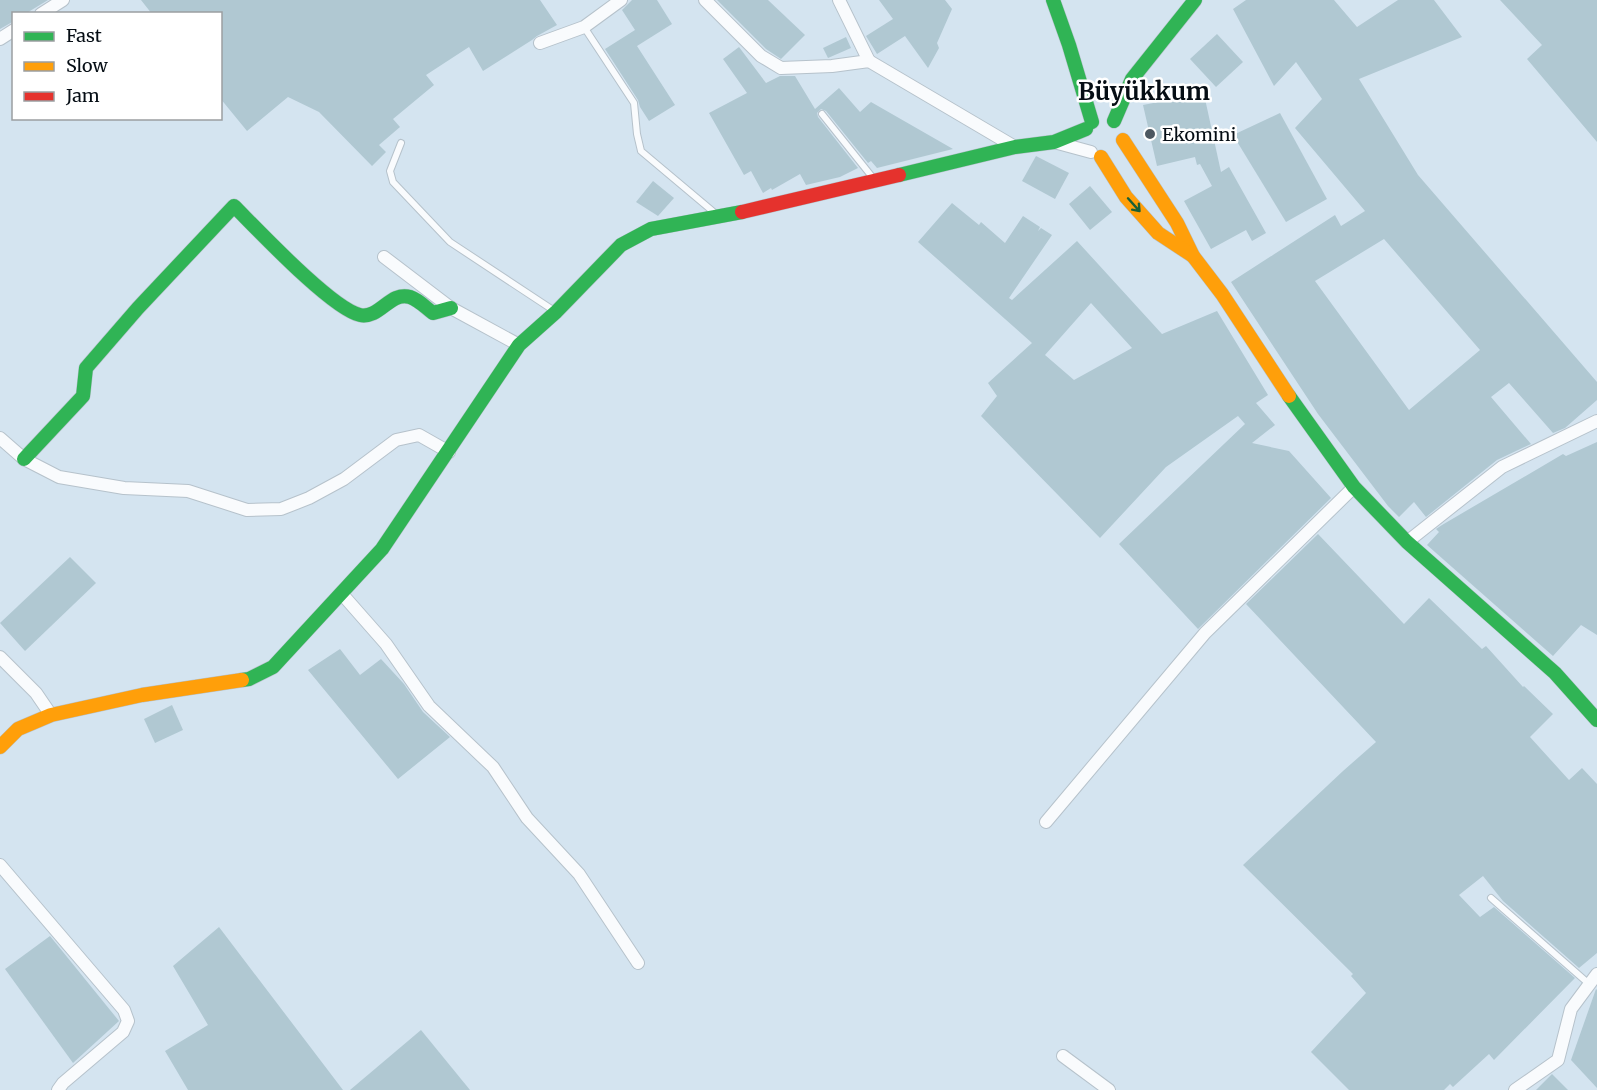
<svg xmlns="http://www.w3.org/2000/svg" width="1597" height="1090" font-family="Merriweather,serif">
<rect width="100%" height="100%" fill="#d4e4f0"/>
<g fill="#b0c8d2" fill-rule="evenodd">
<path d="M0,0h48l-23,14h-11v7l-14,8z"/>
<path d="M141,0h399l17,25 -20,11 -5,4 -49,31 -14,-24 -43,28 8,10 -41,34 7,8 -21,18 7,7 -14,14 -53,-54 -31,-15 -41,34 -27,-33v-84h-68z"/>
<path d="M632,0h25l15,24 -35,22 38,59 -26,16 -9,-14 -2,-7 -33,-51 30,-19 -13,-20z"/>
<path d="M717,0h51l37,35 -24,24 -15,-10z"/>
<path d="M879,0h66l7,9 -15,34 2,5 -11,20 -23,-32 -28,18 -11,-18 27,-17z"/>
<path d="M1246,0h88l23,27 41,-27h36l28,37 -103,42 59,96 179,207v18l-32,28 -12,5 -44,-50 -18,14 40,47 -34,16 -71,57 -12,-15 -15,15 -11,-11 -70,-92 -87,-132 104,-67 6,11 24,-15 -70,-83 27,-29 -26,-37 -22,24 -41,-77zM1384,239l96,111 -71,60 -94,-129z"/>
<path d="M1500,0h97v142l-70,-83 15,-14z"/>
<path d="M1217,34l26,28 -27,25 -26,-28z"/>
<path d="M846,37l5,11 -23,10 -5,-10z"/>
<path d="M739,47l27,36 14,-7h15l20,33 24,-21 21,24 11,-10 82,47 -76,19 -6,-7 -3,2 -42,-52 -5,-2 -4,4 1,4 40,51 -18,9 -34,8 -6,-11 -28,16 -1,-2 -8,5 -12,-22 -7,4 -35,-62 38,-20 -24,-34z"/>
<path d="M1202,85l19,87 8,-5 37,66 -14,8 -6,-11 -35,19 -27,-48 28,-15 -12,-22 -3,1 -2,-8 -38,9 -14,-61 31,-6 -2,-7z"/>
<path d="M1280,113l47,86 -41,23 -53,-87z"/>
<path d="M1036,156l33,17 -14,26 -33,-18z"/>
<path d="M653,181l21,17 -16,18 -22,-14z"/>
<path d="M1090,186l22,26 -22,18 -21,-26z"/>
<path d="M952,203l27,22 2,-3 24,21 18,-27 17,11 -2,4 3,-3 11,7 -43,63 3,2 65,-59 85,93 55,-23 51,84 -12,8 19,22 -23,18 37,8 42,47 -133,131 -79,-85 126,-120 -7,-8 -72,51 -66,71 -119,-122 16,-20 -9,-13 44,-40 -114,-101zM1091,303l41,45 -58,32 -29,-25z"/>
<path d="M1597,442v193l-16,-10 -28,31 -126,-111 12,-13 -3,-3 6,-4 121,-71 3,2z"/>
<path d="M1318,534l86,90 25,-26 53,51 4,-3 37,41 1,-1 29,28 -23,23 39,43 13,-12 15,16v169l-18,15 -76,-67 -20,-25 -24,19 21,22 14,-10 81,71 -81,82 -5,-6 -36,33 -3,-3 -6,6h-95l-38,-38 55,-59 -15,-17 2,-2 -110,-109 100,-94 33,-29 -130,-138z"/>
<path d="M70,557l26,26 -71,68 -25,-28z"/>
<path d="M340,649l20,26 21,-16 23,25 19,28 27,25 -52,42 -90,-109z"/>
<path d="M172,705l11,25 -28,13 -11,-24z"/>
<path d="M219,927l124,163h-155l-23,-39 43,-26 -35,-59z"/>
<path d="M50,936l69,85 -46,42 -68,-94z"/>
<path d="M1596,989l1,1v98l-26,-28z"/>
<path d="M421,1030l49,60h-120z"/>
<path d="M1552,1074l16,16h-32z"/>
</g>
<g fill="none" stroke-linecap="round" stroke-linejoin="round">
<g stroke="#b6c2cb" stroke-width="8">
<g id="lane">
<path d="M584,27l50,76 3,31 4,17 75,63"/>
<path d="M822,114l51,64"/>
<path d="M401,143l-11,28 3,11 57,60 103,68"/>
<path d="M1491,898l97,85"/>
</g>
</g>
<g stroke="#b6c2cb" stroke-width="14">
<g id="street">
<path d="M705,0l56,56 20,12 51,-2 37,-5 146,86"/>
<path d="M839,0l30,61"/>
<path d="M41,14l22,-14"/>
<path d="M0,39l14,-9"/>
<path d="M540,43l44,-16 37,-27"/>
<path d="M1054,142l37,10"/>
<path d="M384,257l67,51 68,37"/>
<path d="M0,438l24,21 35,18 65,11 64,3 59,19 34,-1 28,-11 35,-19 52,-39 23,-5 30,17"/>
<path d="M1407,542l95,-75 95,-46"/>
<path d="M342,594l44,50 43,62 64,61 34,51 52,56 59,89"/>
<path d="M0,657l36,36 15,22"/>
<path d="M1046,822l159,-189 149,-146"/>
<path d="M0,865l124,145 4,11 -5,11 -60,51 -5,7"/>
<path d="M1063,1056l46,34"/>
<path d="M1515,1090l43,-30 13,-51 26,-35"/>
</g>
</g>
<g stroke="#b6c2cb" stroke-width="15">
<g id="fast">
<path d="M1053,0l16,45 23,77"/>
<path d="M1114,121l18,-42 63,-79"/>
<path d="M899,175l116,-28 39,-5 32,-13"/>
<path d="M1289,396l65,91 53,55 148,131 42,47"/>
<path d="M24,459l59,-63 3,-28 52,-60 96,-102c23,23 98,103 126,109 20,4 30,-24 50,-18 9,3 16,11 23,16l18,-5"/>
<path d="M242,680l7,-1 24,-12 109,-118 137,-204 37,-33 65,-67 30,-16 91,-17"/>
</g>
</g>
<g stroke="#b6c2cb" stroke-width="15">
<g id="slow">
<path d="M1123,140l54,83 16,33 29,38 67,102"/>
<path d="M1101,157l25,40 32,36 35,23"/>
<path d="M0,747l18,-18 33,-14 91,-20 100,-15"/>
</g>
</g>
<g stroke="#b6c2cb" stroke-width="15">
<path id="jam" d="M742,212l157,-37"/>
</g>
<use href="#lane" stroke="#f9fbfd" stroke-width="6"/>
<use href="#street" stroke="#f9fbfd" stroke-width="12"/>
<use href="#fast" stroke="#30b455" stroke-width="14"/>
<use href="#slow" stroke="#ff9f0a" stroke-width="14"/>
<use href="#jam" stroke="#e5322d" stroke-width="14"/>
</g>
<defs><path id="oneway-shaft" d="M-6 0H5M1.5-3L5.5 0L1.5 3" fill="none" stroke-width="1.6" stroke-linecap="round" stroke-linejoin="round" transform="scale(1.5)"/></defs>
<use stroke="#1a6034" href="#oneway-shaft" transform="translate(1134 205) rotate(48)"/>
<circle fill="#4d5861" stroke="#fff" stroke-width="2" cx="1150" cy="134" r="6"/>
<g text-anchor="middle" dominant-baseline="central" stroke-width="5" stroke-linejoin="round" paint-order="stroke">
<g font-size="18" fill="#050d14" stroke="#fff" text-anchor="start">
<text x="1162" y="134">Ekomini</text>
</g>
<g font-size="24" font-weight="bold" fill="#050d14" stroke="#fff">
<text x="1144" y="91">Büyükkum</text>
</g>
</g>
<rect x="12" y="12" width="210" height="108" fill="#ffffff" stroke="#9b9ea1" stroke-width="1.5"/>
<rect x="24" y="32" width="30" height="9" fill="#30b455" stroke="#9b9ea1" stroke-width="1.5"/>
<text x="66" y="42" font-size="18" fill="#050d14">Fast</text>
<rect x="24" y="62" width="30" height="9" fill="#ff9f0a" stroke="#9b9ea1" stroke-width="1.5"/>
<text x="66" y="72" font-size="18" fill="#050d14">Slow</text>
<rect x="24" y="92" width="30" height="9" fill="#e5322d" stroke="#9b9ea1" stroke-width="1.5"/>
<text x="66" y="102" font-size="18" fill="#050d14">Jam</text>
</svg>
